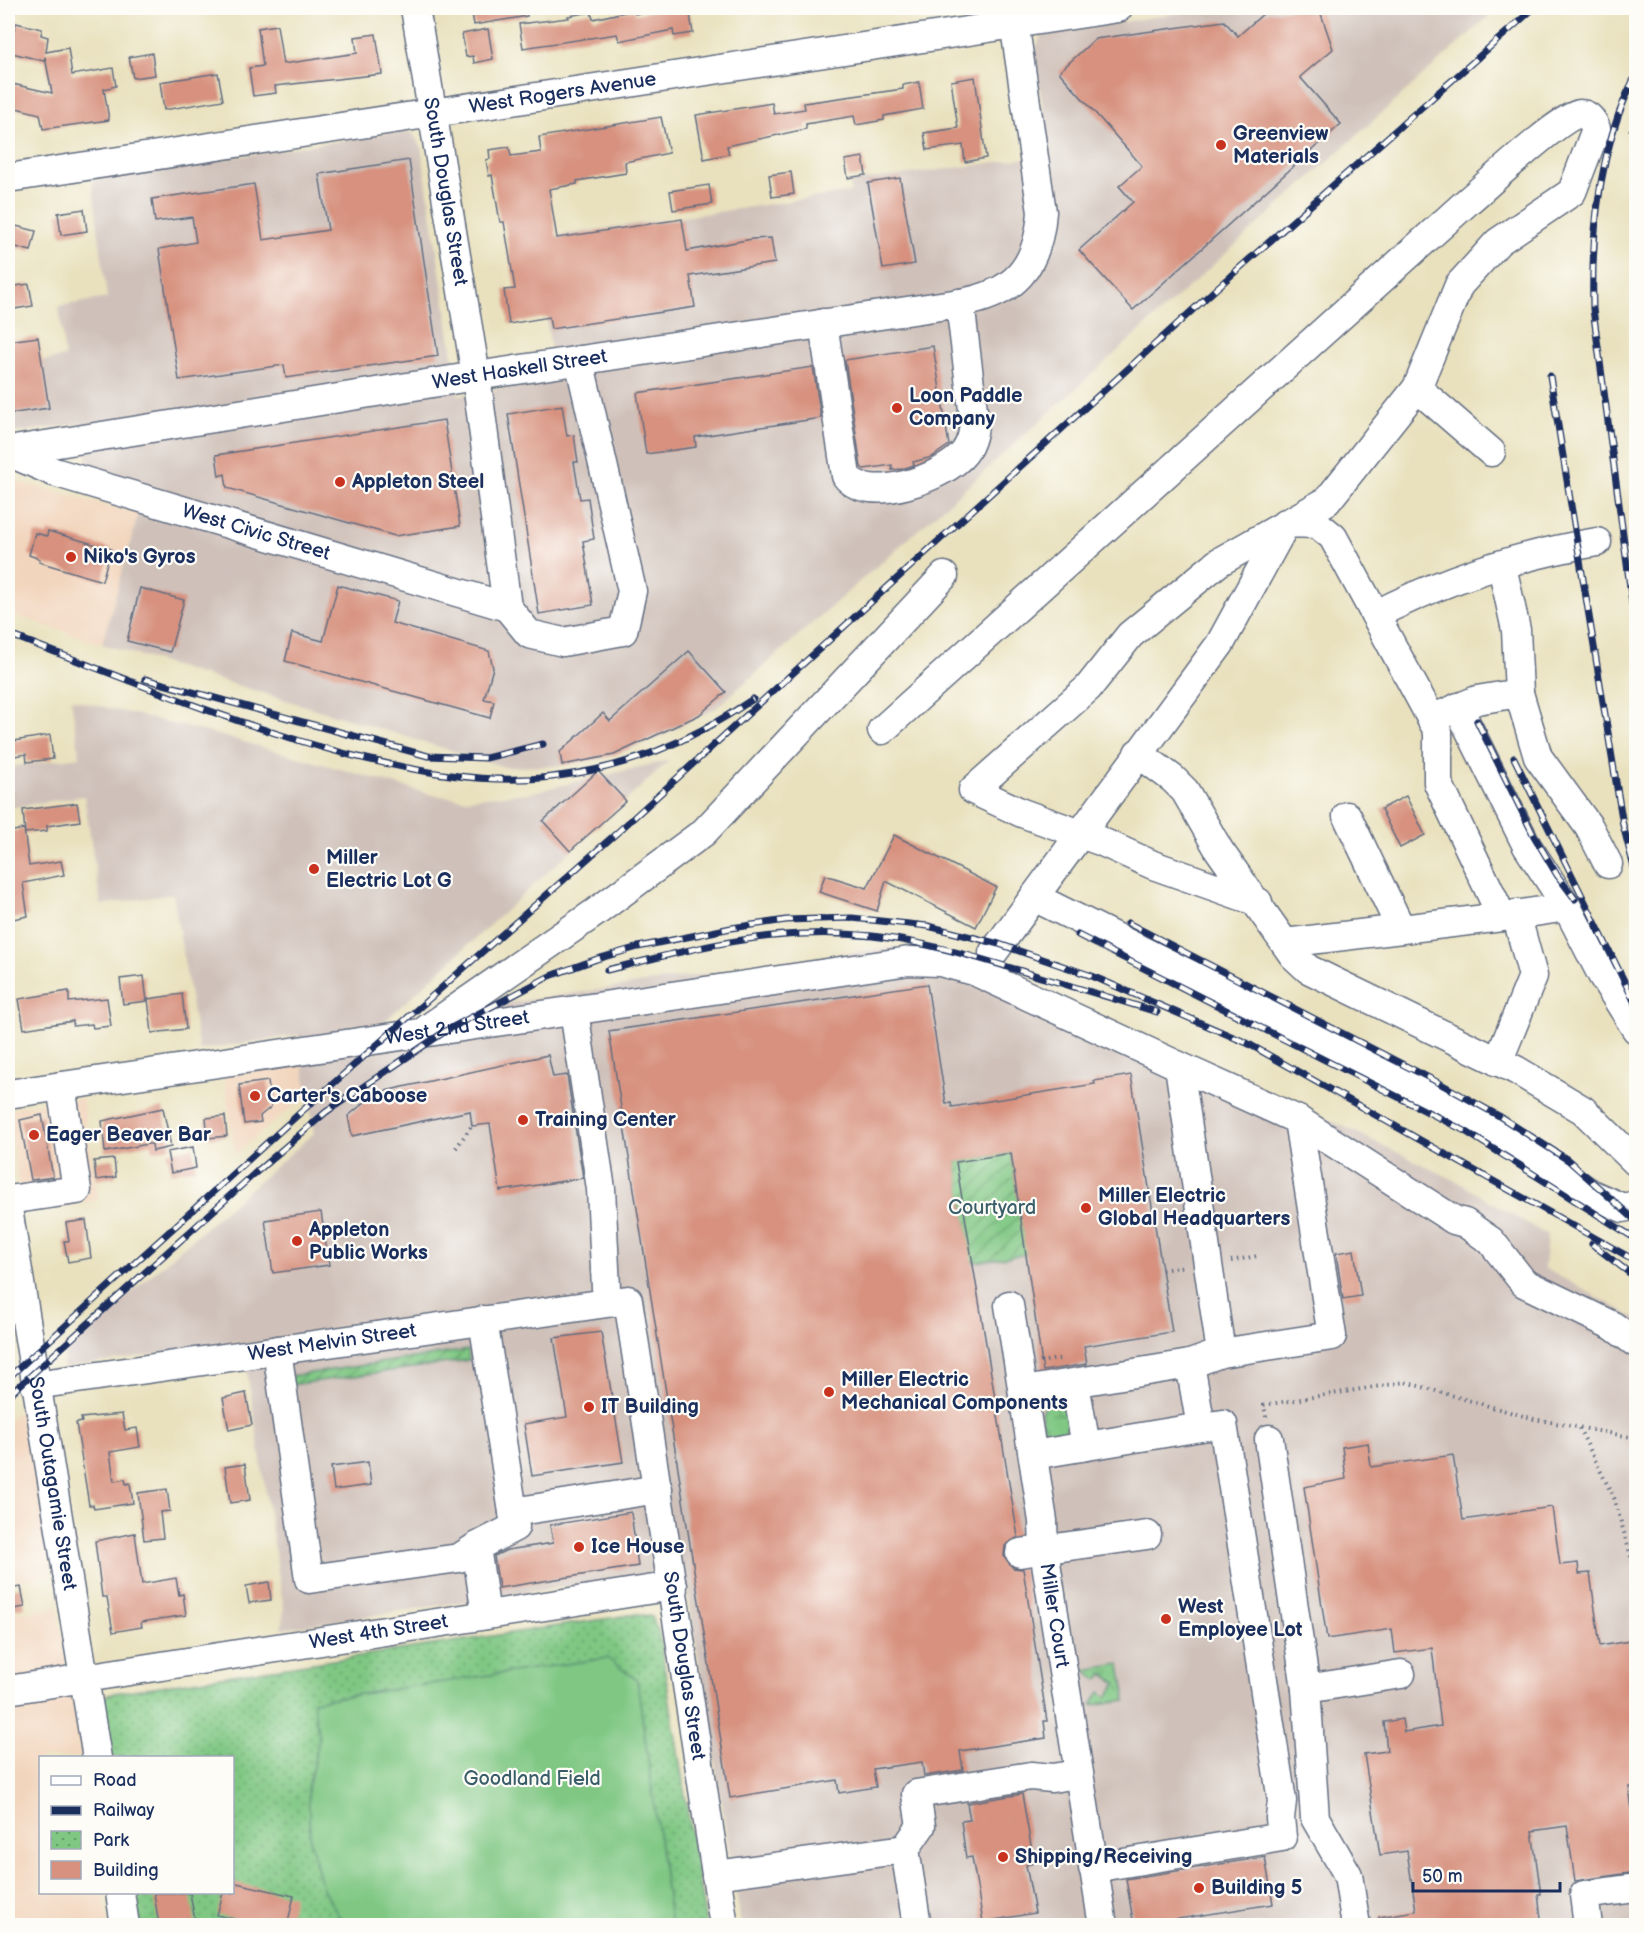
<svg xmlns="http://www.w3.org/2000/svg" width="1644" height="1933" font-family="'Balsamiq Sans',sans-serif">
<defs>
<pattern id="grass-tufts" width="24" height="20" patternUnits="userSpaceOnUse" patternTransform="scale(1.5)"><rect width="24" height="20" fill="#7fc783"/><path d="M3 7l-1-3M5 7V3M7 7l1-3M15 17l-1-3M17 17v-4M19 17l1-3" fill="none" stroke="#67a26e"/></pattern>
<pattern id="wetland-marsh" width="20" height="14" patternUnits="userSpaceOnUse" patternTransform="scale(1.5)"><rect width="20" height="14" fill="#7fc783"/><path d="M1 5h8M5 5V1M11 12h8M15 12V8" fill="none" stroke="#67a26e"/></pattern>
<pattern id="park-dots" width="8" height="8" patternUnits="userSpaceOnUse" patternTransform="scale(1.5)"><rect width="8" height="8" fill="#7fc783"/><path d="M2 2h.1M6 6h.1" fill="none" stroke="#67a26e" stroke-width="1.8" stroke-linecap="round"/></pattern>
<pattern id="garden-furrows" width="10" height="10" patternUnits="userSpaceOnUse" patternTransform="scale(1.5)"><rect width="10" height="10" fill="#7fc783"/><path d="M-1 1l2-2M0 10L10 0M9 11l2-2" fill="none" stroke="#67a26e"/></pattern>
</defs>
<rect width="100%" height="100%" fill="#fdfcf7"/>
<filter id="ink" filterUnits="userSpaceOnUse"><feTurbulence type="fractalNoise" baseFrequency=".0167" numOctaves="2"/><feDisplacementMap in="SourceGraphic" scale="12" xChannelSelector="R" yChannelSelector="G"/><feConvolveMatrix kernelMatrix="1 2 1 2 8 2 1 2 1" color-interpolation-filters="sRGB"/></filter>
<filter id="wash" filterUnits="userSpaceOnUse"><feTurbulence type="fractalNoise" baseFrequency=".008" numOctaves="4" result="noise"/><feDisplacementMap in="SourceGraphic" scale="24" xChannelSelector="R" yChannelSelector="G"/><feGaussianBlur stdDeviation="1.35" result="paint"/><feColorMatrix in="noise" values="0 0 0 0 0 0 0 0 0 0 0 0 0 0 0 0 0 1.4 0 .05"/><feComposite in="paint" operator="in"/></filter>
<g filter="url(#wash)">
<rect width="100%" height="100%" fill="#e9e1be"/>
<g fill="#f2d5bd">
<path d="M8,479l130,35 -36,130 -94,-31z"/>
<path d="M303,1064l5,30 -73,60 -11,-78z"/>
<path d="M82,1098l16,102 -75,12 -15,-96 4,-7 6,-2z"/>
<path d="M25,1406l28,169 -45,7v-161z"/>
<path d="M57,1607l24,150 -41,1v134l63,1 5,32 -100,1v-311z"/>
</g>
<g fill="#cfc1ba">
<path d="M1208,8h290l-520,469 -262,231 -57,29 -52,21 -47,8 -55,1 -403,-123 44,-158 -54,-16 -4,-4 -6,-43 -74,11v-67l57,-10 -6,-51 48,-8 -15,-118 307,-49 13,1 9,15 38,248 96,-16 -20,-140 316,-47 -1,-10 200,-27 -16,-104 8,-16z"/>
<path d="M1636,153v124l-8,-88z"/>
<path d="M71,699l144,35 218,61 31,4 65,-6 141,-33 -285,261 492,-72 34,-3 37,6 395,174 113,55 91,54 -3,33 92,50v607h-895l-57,-356 -403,60 3,-19 -37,-239 -9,-29 -175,26 1,-17 250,-218 -16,-98 -99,15 -26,-156 -72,11 -17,-109 -76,12v-41l72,-10z"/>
</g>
<path fill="url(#grass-tufts)" stroke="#4d7b70" stroke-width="1.5" d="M1120,1664l6,36 -34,5 8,-13 7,5 10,-14 -14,-9 -5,6 -13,-10z"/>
<path fill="url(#wetland-marsh)" stroke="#4d7b70" stroke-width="1.5" d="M1051,1403l16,6c2,13 4,24 -12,28l-10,-3 -4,-21 3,-7z"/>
<path fill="url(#park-dots)" stroke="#4d7b70" stroke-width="1.5" d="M637,1614l15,3 7,17 47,291h-567l-6,-32 99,-1v-134l-121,-1 -8,-51v-6l5,-6z"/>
<g fill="url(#garden-furrows)" stroke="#4d7b70" stroke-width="1.5">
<path d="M1011,1153l16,101 -55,9 -16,-101z"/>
<path d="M468,1350l1,10 -178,25 -1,-9z"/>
</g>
<path fill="#7fc783" stroke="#4d7b70" stroke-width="1.5" d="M607,1658l30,22 34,245h-327l-21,-36 -13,-49 -2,-52 11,-48 -6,-39z"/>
<g id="blocks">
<g fill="#d7917e">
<path d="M471,8h56v8l-53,9z"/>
<path d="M667,8h22l4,25 -19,3 -1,-6 -54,11 -2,-7 -94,14 -4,-24 50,-6 -1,-2 23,-4 2,7 41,-9 1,4z"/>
<path d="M1300,8h19l14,41 -33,28 41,47 -208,186 -54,-60 54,-48 -14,-16 23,-20 -83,-94 36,-33 129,-18 14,15 26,-23z"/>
<path d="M16,23l26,6 -1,6 7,2 -2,15 22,-4 4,27 41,-7 3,18 -12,3 5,31 -66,9 -3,-15 -32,-8v-23l44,10 -7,-36 -1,4 -36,-9z"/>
<path d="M277,25l6,39 74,-11 -2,-16 21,-3 6,40 -107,12 1,7 -23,3 -4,-28 14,-2 -5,-38z"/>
<path d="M488,29l5,30 -19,4 -1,-7 -7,1 -4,-23z"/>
<path d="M152,53l3,22 -22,3 -4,-21z"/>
<path d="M218,73l5,27 -59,10 -4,-28z"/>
<path d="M975,77l11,81 -21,4 -2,-17 -36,5 -3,-17 34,-5 -7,-47z"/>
<path d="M919,82l4,27 -39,7v4l-28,5 -2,-9 -48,8v5l-79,17 2,8 -25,5 -8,-44 76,-12 2,11 31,-5 -1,-6 99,-14v-4z"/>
<path d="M661,117l8,36 -44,9 1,11 -49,8v3l-28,5 8,49 125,-19 5,32 65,-12 19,-1 4,25 -85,13 5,31 -144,22 -2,-12 -40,7 -5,-34 11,-1 -11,-67h-4l-8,-47 -3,1 -3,-16 4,-1 -1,-9 20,-3 2,9 30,-4 -2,-15z"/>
<path d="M863,157l3,18 -18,3 -3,-18z"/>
<path d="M409,160l29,196 -152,22 -2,-13 -105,15 -20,-131 37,-7 -4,-25 -37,5 -3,-23 102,-15 9,56 65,-10 -9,-56z"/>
<path d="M791,172l3,22 -22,3 -3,-22z"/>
<path d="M900,178l15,86 -32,5 -15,-86z"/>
<path d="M709,185l3,19 -39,6 -3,-19z"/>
<path d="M84,209l3,22 -26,4 -3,-22z"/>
<path d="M16,226l20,5 -5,20 -23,-6v-15l7,2z"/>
<path d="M29,284l4,22 -25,4v-23z"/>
<path d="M38,337l11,71 -41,6v-73z"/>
<path d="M933,346l16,99 -17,12 -19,5 1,3 -12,4 -10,1v-5l-28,4 -3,-2 -16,-107z"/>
<path d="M813,367l8,51 -126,19 1,10 -50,7 -9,-61z"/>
<path d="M562,405l5,31 7,-1 4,27h-4l6,37 8,-1 6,41 -11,2 10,64 -54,9 -31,-200z"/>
<path d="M444,420l16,106 -65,10 -168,-48 -2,-14 -6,2 -3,-21z"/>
<path d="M48,531l63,18 -9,32 -63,-19 1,-3 -11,-4 6,-22 12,3z"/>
<path d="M338,585l60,16 -6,22 97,28 4,17 -9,31 10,2 -4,17 -205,-57 7,-28 31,8z"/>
<path d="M140,588l44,12 -14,52 -43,-11z"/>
<path d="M689,651l37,41 -27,23 -85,40 -52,10 -2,-13 43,-39 7,8z"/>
<path d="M50,735l3,24 -26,3 -1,-8 -18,3v-15z"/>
<path d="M598,771l28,30 -56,50 -27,-30z"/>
<path d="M1406,796l19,39 -25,13 -19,-39z"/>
<path d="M77,803l3,18 -33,5v5l-22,2 -2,-23z"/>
<path d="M24,829l5,37 32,-5 3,14 -41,8 5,33 -20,4v-88z"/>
<path d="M894,835l102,52 -20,40 -90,-46 -9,30 -58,-19 6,-17 42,13z"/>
<path d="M144,976l3,25 -24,3 -3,-25z"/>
<path d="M927,984l19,120 5,-1 1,4 143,-23 -1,-3 37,-6 41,257 -88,14 3,18 -44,7 -32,-218 -55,9 62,375 -13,9 -1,10 9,12 10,1 24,152h-3l2,17 -86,13 3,19 -39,6 -2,-14 -49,7 3,18 -37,6 -2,-13 -107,18 -121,-767z"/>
<path d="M69,991v11l38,-4 4,28 -18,2 -1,-4 -19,2v-5l-49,8 -5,-30z"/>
<path d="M182,994l4,35 -34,4 -4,-34z"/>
<path d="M548,1055l5,22 14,-2 16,103 -83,13 -10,-67 -18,2 -2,-15 -118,25 -4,-20 28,-23z"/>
<path d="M268,1081l3,26 -11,9 1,6 -17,2 -5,-39z"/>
<path d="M163,1108l8,39 -18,4 -1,-7h-4l-43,8 -3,-31z"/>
<path d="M42,1115l11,62 -22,3 -11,-60z"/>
<path d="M225,1116l2,20 -19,2 -2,-20z"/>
<path d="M193,1147l3,21 -25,5 -4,-21z"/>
<path d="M114,1159l2,18 -20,3 -2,-19z"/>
<path d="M321,1212l8,53 -56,8 -8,-53z"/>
<path d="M86,1220l5,38 -23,4 -4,-21h5l-3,-18z"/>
<path d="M1354,1250l7,46 -18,3 -7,-46z"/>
<path d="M601,1332l22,130 -91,14 -8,-52 43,-7 -13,-79z"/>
<path d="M246,1393l6,32 -23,5 -6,-32z"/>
<path d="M122,1414l3,16 12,-2 3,19 -30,5 4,29 11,-2 1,5 4,-1 3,20 -39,6 -1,-4h-4l-13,-82 6,-1 -1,-4z"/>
<path d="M1368,1443l3,24 82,-12 10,65 89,-13 8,58 18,-2 1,11 11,-1 10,73 36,-6v146l-7,1 7,54v31l-61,9 -8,-55 -35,5 9,63h-3l4,32h-162l-1,-9 37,-6 -9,-60 -27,4 -16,-101 23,-3 -3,-29 18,-3 2,13 37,-6 -9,-78 -37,5 -3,-24 -65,10 -23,-152 42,-8 -4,-32z"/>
<path d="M368,1462l3,23 -37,5 -3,-23z"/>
<path d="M245,1464l5,36 -20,3 -5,-36z"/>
<path d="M167,1489l3,22 -10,1 3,26 -19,2 -6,-47z"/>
<path d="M631,1512l7,54 -139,22 -5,-32 13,-6 46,-7 -3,-18z"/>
<path d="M135,1533l7,51 34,-6 3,17 4,-1 3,21 -45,7 1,5 -29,5 -6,-35h-5l-7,-56z"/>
<path d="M269,1582l2,18 -22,3 -3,-17z"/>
<path d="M21,1587l4,20 -17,3v-21z"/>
<path d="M1022,1794l12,69 -8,2 9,48 -52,9 -11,-65 -6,1 -5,-37 9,-1 -3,-17z"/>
<path d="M1265,1857l8,47 -139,22 -8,-47z"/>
<path d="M232,1882l62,14 -7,30h-23l-47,-11 6,-22h9z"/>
<path d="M154,1893h36l6,33h-37z"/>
</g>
</g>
</g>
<g filter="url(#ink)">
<use href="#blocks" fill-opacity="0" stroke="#636d80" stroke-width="1.5"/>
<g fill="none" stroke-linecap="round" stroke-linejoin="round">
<g stroke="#636d80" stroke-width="31">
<g id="minor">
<path id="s1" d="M415,8l61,368 31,231 22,27 34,8 60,-11 9,-40 -53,-231"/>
<path id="s2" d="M8,178l1110,-170"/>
<path d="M823,323l23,153c22,29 98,2 118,-23 7,-9 11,-24 10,-35l-14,-115"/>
<path d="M1417,388l74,64"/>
<path id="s3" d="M8,451l468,-75 484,-73c55,-9 78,-36 82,-91l-30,-204"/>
<path id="s4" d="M8,452l46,20 453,135"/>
<path d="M1502,566l14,64 3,63"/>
<path d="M1375,615c70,-36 145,-60 222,-73"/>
<path d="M1458,707l69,139 40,61"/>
<path d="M1431,719l46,-19 42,-7 19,64 51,70 19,37"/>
<path d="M882,730l585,-528c18,-15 95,-87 113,-88 9,0 13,7 16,15l-24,63 -74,50 -39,43 -42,103 -90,113 -108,61 -89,73 -42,53 -115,102 49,23 78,28 53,24 105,37"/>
<path d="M1138,753l35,26 12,12 34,59 74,105 15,14 208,101 67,40 53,52"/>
<path d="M1347,816l54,113"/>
<path d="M1034,897l415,206 81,48 61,43 32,14 13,-3"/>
<path d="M1285,943l217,-26"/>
<path d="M993,953l227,-309 66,-121 31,1 16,13 105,194v52l64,134 65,-10 35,68 34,54"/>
<path d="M574,1011l27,178 5,99"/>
<path d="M427,1029l169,-117 108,-80 240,-256"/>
<path d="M1498,1062l35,-86 -17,-62"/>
<path id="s5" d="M8,1094l901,-133 31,1 34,9 205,95"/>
<path d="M1298,1120l156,100 11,3 26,18 33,42 89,43 23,17"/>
<path d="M8,1200l69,-10 -16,-104"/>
<path id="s6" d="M8,1209l89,549"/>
<path id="s7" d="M1009,1305l34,216 1,29 59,376"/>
<path d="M483,1320l30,192 145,-23"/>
<path d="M277,1350l32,229 150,-21 17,-11"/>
<path d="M1190,1364l31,-11 -42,-287 119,54 34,216 -111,17"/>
<path d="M1075,1384l11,62"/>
<path id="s8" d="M35,1385l593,-85 96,626"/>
<path d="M1023,1391l167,-27 11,63 -168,28"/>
<path d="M1269,1439l37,250 9,129 33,57 8,51"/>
<path d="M1020,1553l127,-18"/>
<path d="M486,1615l-10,-68 39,-20 -2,-15"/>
<path d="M1306,1689l95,-15"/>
<path id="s9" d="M8,1690l665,-104"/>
<path d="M905,1849l16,-23 -5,-32 115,-18 21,2 26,-4"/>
<path d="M1093,1868l189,-31 -2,-19 2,-17 -59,-377 -22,3"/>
<path d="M716,1875l189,-26 12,77"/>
<path d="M120,1892l5,34"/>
<path d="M1588,1926l-4,-31 52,-7"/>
</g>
</g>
<g stroke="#636d80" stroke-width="4" stroke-dasharray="1.5 4.5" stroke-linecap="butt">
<path d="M1630,131l6,-15"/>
<path d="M456,1148l17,-24"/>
<path d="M1231,1261l26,-5"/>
<path d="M1162,1270l23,-4"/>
<path d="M1040,1362l23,-4"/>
<path d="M1266,1417l-2,-12 141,-23 129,37 102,19"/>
<path d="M1579,1428l35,70 22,76"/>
</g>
<use href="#minor" stroke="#fff" stroke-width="28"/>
<g stroke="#1b2f5e" stroke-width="7">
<g id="rail">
<path d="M1636,75c-37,70 -45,156 -43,234l43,323"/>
<path d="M1550,376l73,449 13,50"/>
<path d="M8,634c113,43 224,90 342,121 65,16 134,30 202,22 76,-9 138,-35 201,-78"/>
<path d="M145,679l283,77 58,2 57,-14"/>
<path d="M1477,721l57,115 23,39 18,24"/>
<path d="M1514,758l122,247"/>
<path d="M1128,923l313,161 58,32 69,44 68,61"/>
<path d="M1078,935l387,196 171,108"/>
<path d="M607,970c65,-16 130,-34 197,-36 89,-4 156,18 240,44 37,11 75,22 113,34"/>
<path d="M1592,1244l44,34"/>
<path d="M8,1378l293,-266 318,-281 599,-544 316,-279"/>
<path d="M8,1396l246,-222 72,-62 121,-82 103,-54 47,-17 41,-12 93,-19 55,-8 66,-2 76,8 71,18 93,32 155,67 389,218"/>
</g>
</g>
<use href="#rail" stroke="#fdfcf7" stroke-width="4.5" stroke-dasharray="14" stroke-linecap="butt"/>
</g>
</g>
<g fill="#c8321e" stroke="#fdfcf7" stroke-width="2">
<circle cx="1221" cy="145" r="6"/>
<circle cx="897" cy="408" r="6"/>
<circle cx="340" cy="482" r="6"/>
<circle cx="71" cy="557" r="6"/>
<circle cx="314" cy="869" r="6"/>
<circle cx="255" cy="1096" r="6"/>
<circle cx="523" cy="1120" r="6"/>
<circle cx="34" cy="1135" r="6"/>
<circle cx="1086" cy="1208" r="6"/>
<circle cx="297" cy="1241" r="6"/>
<circle cx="829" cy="1392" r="6"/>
<circle cx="589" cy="1407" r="6"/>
<circle cx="579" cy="1547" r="6"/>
<circle cx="1166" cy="1619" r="6"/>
<circle cx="1003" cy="1857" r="6"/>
<circle cx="1199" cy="1888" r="6"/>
</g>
<g text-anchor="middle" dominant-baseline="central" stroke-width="4.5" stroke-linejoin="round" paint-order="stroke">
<g font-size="20" fill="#1b2f5e" stroke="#fdfcf7">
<text stroke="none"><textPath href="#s2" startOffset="561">West Rogers Avenue</textPath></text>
<text stroke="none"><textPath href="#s1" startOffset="186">South Douglas Street</textPath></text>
<text stroke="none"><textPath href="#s3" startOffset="518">West Haskell Street</textPath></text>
<text stroke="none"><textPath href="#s4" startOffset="261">West Civic Street</textPath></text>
<text stroke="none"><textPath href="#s5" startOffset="454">West 2nd Street</textPath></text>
<text stroke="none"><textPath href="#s8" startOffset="300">West Melvin Street</textPath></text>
<text stroke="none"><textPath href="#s6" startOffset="278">South Outagamie Street</textPath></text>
<text stroke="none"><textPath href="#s7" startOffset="314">Miller Court</textPath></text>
<text stroke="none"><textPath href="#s9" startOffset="375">West 4th Street</textPath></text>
<text stroke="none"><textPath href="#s8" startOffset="969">South Douglas Street</textPath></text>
</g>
<g font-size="20" font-weight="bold" fill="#1b2f5e" stroke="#fdfcf7" text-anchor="start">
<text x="1233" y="134">Greenview<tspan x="1233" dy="23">Materials</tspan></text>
<text x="909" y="396">Loon Paddle<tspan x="909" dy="23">Company</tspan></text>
<text x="352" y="482">Appleton Steel</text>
<text x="83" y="557">Niko's Gyros</text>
<text x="326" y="858">Miller<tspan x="326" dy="23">Electric Lot G</tspan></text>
<text x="267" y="1096">Carter's Caboose</text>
<text x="535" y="1120">Training Center</text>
<text x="46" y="1135">Eager Beaver Bar</text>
<text x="1098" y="1196">Miller Electric<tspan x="1098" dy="23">Global Headquarters</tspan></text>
<text x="309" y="1230">Appleton<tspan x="309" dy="23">Public Works</tspan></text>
<text x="841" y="1380">Miller Electric<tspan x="841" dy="23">Mechanical Components</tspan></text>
<text x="601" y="1407">IT Building</text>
<text x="591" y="1547">Ice House</text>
<text x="1178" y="1607">West<tspan x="1178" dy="23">Employee Lot</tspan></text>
<text x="1015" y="1857">Shipping/Receiving</text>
<text x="1211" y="1888">Building 5</text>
</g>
<g font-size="20" fill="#395d69" stroke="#fdfcf7">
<text x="992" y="1208">Courtyard</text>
<text x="532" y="1779">Goodland Field</text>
</g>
</g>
<rect width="1644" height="1933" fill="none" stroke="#fdfcf7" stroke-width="30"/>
<rect x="39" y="1756" width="195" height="138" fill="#fdfcf7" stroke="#a3aaba" stroke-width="1.5"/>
<rect x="51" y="1776" width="30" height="9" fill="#ffffff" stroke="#a3aaba" stroke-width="1.5"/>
<text x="93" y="1786" font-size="18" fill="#1b2f5e">Road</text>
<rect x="51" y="1806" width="30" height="9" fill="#1b2f5e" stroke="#a3aaba" stroke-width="1.5"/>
<text x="93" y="1816" font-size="18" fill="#1b2f5e">Railway</text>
<rect x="51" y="1831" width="30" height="18" fill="url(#park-dots)" stroke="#a3aaba" stroke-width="1.5"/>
<text x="93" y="1846" font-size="18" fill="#1b2f5e">Park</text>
<rect x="51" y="1861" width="30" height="18" fill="#d7917e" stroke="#a3aaba" stroke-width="1.5"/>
<text x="93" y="1876" font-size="18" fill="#1b2f5e">Building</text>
<path d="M1413 1882v9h147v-9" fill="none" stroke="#1b2f5e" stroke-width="3"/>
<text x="1422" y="1882" font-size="18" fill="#1b2f5e" stroke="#fdfcf7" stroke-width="4.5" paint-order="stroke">50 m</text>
</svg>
